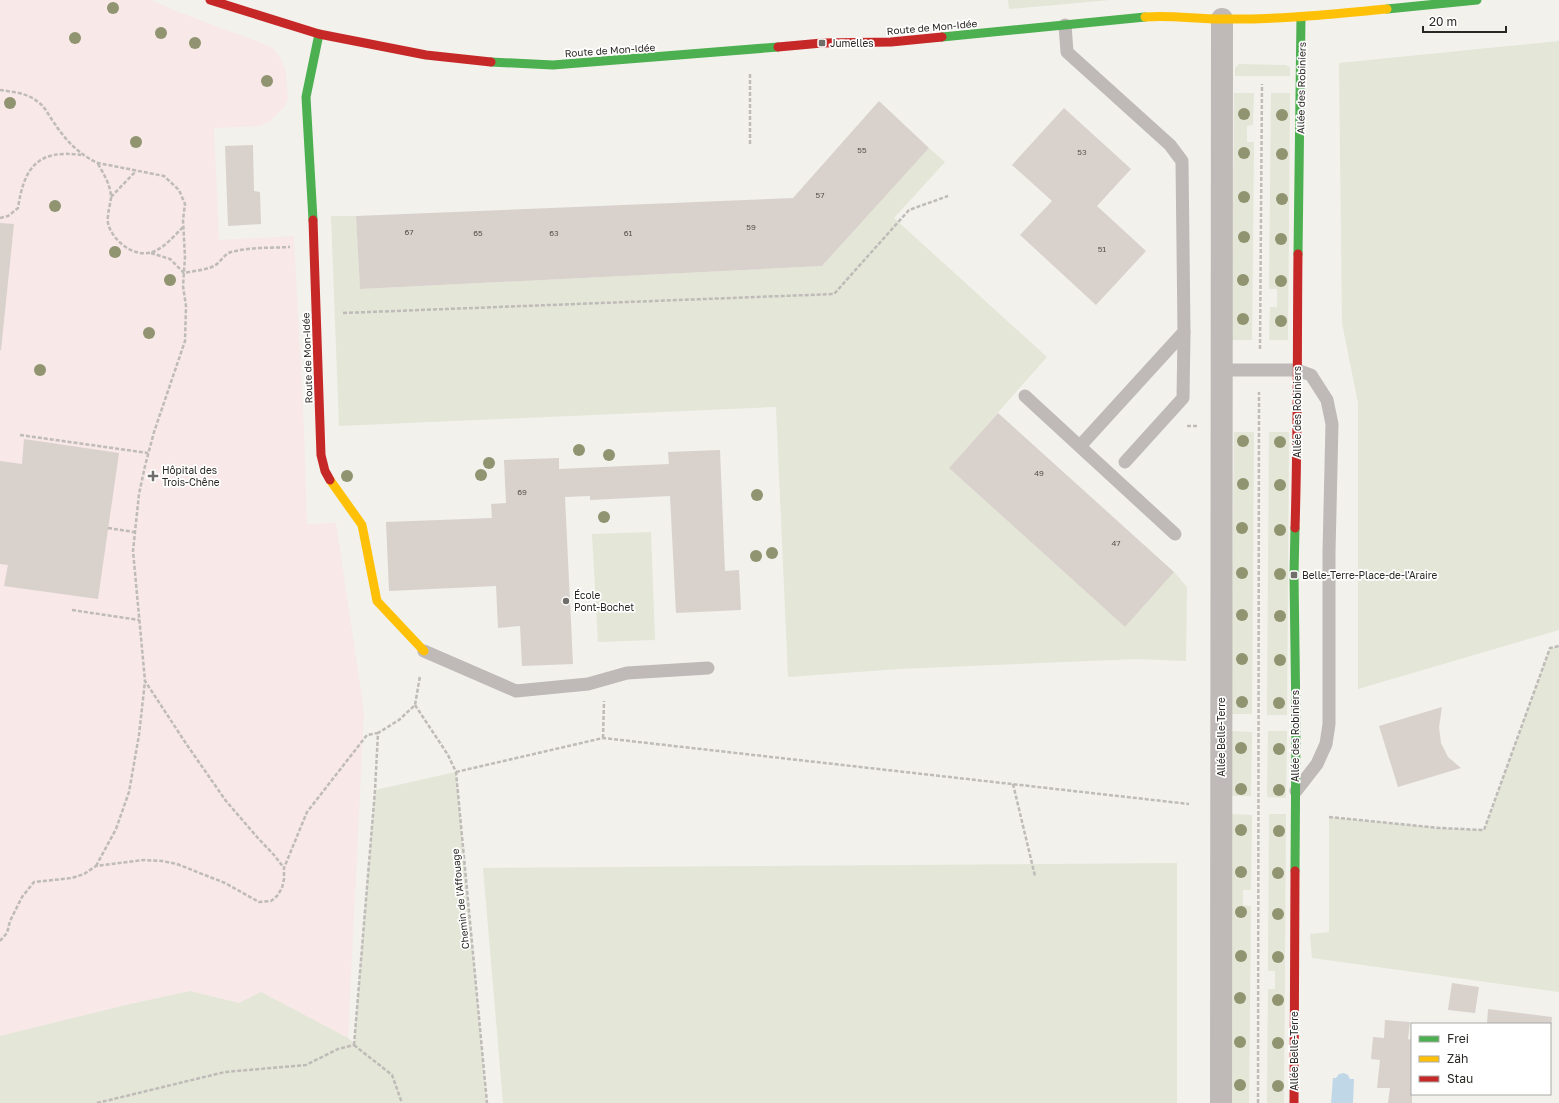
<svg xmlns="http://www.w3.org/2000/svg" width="1559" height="1103" font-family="'Golos Text',sans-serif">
<rect width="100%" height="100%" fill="#f2f1ec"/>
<path fill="#f8e8e7" d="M0,0h151l27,12 86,32 10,5 9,14 3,10 2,27 -3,6 -16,16 -10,4 -45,2 5,112 75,-4 10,194 3,94 29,-1 28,189 -16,326 -86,-45 -23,10 -49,-12 -60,13 -130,32z"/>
<g fill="#e4e6d7">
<path d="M1008,0h102l-101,9z"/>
<path d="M1559,41v589l-201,59v-286l-16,-80 -3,-260z"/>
<path d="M1239,64l47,1 4,3v8h-55v-8z"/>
<path d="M1234,93h20l-1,32 -6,1v16h7l-2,198h-20z"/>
<path d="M1271,93h19l-2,247h-19l1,-33h7v-18h-8z"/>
<path d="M929,148l16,14 -51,56 153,139 -98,111 176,159 49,-55 13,15 -1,74 -49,-2 -238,10 -111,8 -12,-270 -437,19 -8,-210h25l4,73 462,-23z"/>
<path d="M1234,432h20l-2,282h-21z"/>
<path d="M1269,432h20l-2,283h-20z"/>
<path d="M651,532l4,108 -57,2 -6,-108z"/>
<path d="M1559,646v346l-247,-34 -2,-24 19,-2v-115l111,11 44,2 66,-182z"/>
<path d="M1232,731l20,1 -1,64h-20z"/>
<path d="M1268,731h19l-1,67 -19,-1z"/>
<path d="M456,772l31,331h-487v-67l130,-32 60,-13 49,12 22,-11 87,46 6,5 21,-253z"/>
<path d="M1231,814l21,1 -1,75h-8v15l8,1 -2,197h-20z"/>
<path d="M1269,814h17l-2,289h-17l1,-114h7v-18h-7z"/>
<path d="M1177,863v240h-674l-20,-235z"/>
</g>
<path fill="#c0d7e7" d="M1344,1073l4,2 2,4h4l-1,24h-22l2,-25h3l3,-4z"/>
<g fill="#d9d1cc">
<path d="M879,101l50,47 -107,118 -462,23 -4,-73 437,-18z"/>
<path d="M1064,108l67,61 -34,37 49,45 -50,54 -76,-70 32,-34 -40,-36z"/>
<path d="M253,145l1,46 6,1 1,32 -33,2 -3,-80z"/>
<path d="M0,223l14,1 -13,126h-1z"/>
<path d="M998,413l176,159 -49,55 -176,-159z"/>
<path d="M24,439l95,14 -21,146 -94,-13 4,-21 -8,-1v-103l22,3z"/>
<path d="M720,450l5,121 14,-1 2,40 -65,3 -6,-117 -80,4v-4l-25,1 8,167 -51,2 -2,-40 -22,2 -2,-42 -107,5 -3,-69 106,-4 -1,-14 15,-1 -2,-43 55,-2v11l110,-5 -1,-12z"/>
<path d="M1442,707l-3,20 2,16 7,14 13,11 -63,19 -19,-61z"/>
<path d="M1452,983l27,4 -4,26 -27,-3z"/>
<path d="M1488,1009l64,8 -1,11 -1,-4h-63z"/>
<path d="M1385,1020l25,2 -2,17 4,1v63h-24l2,-15h-13l3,-28 -9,-1 2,-22 11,1z"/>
</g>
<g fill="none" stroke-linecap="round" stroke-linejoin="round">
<g stroke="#bebbb8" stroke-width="2.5" stroke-dasharray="4 2" stroke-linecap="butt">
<path d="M750,74v72"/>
<path d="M0,90c13,2 28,3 38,12 8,5 11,15 17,22 10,16 26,32 43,39l66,13 15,14 6,14 -2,16 2,37 -2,29 3,20 -1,35 -31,91 -9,34 -6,28 -6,57 12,130 42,64 39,56 31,36 17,18 10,13"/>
<path d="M98,164c6,10 13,22 13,34 -1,8 -4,16 -3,25 4,18 28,37 47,28 11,-5 20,-16 28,-24"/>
<path d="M111,197l25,-26"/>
<path d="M0,218l8,-2 10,-8c6,-41 20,-59 63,-53"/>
<path d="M151,253l19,6 14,14c9,-2 22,-3 30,-7 7,-4 10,-12 17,-14 19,-5 40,-4 59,-5"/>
<path d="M343,313l491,-19 75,-84 39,-14"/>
<path d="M1260,349l2,-265"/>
<path d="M1187,426h10"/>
<path d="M20,435l128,18"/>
<path d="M108,528l26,4"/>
<path d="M72,610l67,10"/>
<path d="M415,705l33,50 8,17 31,331"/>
<path d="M603,738l1,-37"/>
<path d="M456,772l147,-34 586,66"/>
<path d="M1013,784l22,92"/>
<path d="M1329,817l111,11 44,2 66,-182 9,-2"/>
<path d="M96,866l20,-37 13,-37 10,-57 6,-54"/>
<path d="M0,941l7,-8 3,-12 12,-24 12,-15 38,-4 12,-4 12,-8 48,-6 18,1 15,3 48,19 34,19 12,-1 6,-5 5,-8 2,-9v-11l23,-56 60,-77 11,-2"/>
<path d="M354,1045l21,-255 3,-57 21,-13 16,-15 5,-29"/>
<path d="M354,1045l38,30 10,28"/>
<path d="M97,1103l128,-31 81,-7 32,-16 16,-4"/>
<path d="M1258,1103l1,-711"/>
</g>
<g stroke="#bfb9b7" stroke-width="13">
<path d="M1065,25l2,27 103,93 12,16 2,171 -104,114"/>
<path d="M1221,370h76l14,5 16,25 5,24 -3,128v172l-3,20 -9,20 -21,27"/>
<path d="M1025,396l150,138"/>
<path d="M1125,462l58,-64 1,-66"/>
<path d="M424,651l92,40 72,-7 39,-11 81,-5"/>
</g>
<path stroke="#bfb9b7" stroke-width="22" d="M1221,1103l1,-1084"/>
<g stroke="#4caf50" stroke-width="9">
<path d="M1387,9l90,-9"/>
<path d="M942,37l203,-20"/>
<path d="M491,62l62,3 225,-18"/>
<path d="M313,220l-7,-123 13,-63"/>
<path d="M1298,254l3,-237"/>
<path d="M1295,871l1,-147 -2,-149 1,-47"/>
</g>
<g stroke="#ffc107" stroke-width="9">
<path d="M1145,17c26,-2 51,2 77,2 55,1 110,-5 165,-10"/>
<path d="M330,480l32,45 15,76 47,50"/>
</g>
<g stroke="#c62828" stroke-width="9">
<path d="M210,0l109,34 107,21 65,7"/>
<path d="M778,47l44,-4 69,-1 51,-5"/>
<path d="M313,220l8,235 4,16 5,9"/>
<path d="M1295,528c3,-91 2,-183 3,-274"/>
<path d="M1294,1103l1,-232"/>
</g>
</g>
<g fill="#909470">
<circle cx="113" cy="8" r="6"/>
<circle cx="161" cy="33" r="6"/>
<circle cx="75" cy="38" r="6"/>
<circle cx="195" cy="43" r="6"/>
<circle cx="267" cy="81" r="6"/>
<circle cx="10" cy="103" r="6"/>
<circle cx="1244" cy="114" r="6"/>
<circle cx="1282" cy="115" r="6"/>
<circle cx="136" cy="142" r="6"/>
<circle cx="1244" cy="153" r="6"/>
<circle cx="1282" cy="154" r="6"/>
<circle cx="1244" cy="197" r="6"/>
<circle cx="1282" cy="199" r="6"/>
<circle cx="55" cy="206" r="6"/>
<circle cx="1244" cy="237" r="6"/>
<circle cx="1281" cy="239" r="6"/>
<circle cx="115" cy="252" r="6"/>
<circle cx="170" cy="280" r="6"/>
<circle cx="1243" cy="280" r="6"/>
<circle cx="1281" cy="281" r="6"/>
<circle cx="1243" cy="319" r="6"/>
<circle cx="1281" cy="321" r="6"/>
<circle cx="149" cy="333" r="6"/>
<circle cx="40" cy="370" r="6"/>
<circle cx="1243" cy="441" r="6"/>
<circle cx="1280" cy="442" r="6"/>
<circle cx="579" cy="450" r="6"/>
<circle cx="609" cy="455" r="6"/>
<circle cx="489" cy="463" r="6"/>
<circle cx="481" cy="475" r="6"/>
<circle cx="347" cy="476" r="6"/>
<circle cx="1243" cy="484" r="6"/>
<circle cx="1280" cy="485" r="6"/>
<circle cx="757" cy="495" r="6"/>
<circle cx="604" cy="517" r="6"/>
<circle cx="1242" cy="528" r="6"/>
<circle cx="1280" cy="530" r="6"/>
<circle cx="772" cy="553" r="6"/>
<circle cx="756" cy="556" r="6"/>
<circle cx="1242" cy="573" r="6"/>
<circle cx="1280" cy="574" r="6"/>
<circle cx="1242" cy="615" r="6"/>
<circle cx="1280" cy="616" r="6"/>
<circle cx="1242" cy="659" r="6"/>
<circle cx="1280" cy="660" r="6"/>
<circle cx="1242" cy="702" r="6"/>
<circle cx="1279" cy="703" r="6"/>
<circle cx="1241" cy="748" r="6"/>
<circle cx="1279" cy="749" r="6"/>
<circle cx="1241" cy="789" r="6"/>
<circle cx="1279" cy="790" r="6"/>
<circle cx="1241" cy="830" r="6"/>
<circle cx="1279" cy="831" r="6"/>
<circle cx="1241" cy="872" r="6"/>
<circle cx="1278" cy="873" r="6"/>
<circle cx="1241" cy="912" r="6"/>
<circle cx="1278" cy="914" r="6"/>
<circle cx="1241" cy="956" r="6"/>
<circle cx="1278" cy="957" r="6"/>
<circle cx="1240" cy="998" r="6"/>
<circle cx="1278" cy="1000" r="6"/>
<circle cx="1240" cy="1042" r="6"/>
<circle cx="1278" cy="1043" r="6"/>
<circle cx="1240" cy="1085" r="6"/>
<circle cx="1278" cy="1086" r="6"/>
</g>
<g fill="#706e6a" stroke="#fff" stroke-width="1.5">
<rect x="818" y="39" width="8" height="8" rx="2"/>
<path d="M151 470h4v4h4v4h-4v4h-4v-4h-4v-4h4z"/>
<rect x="1290" y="571" width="8" height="8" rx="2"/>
<circle cx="566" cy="601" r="4"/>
</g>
<g text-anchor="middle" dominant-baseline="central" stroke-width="3.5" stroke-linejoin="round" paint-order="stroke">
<g font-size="8" fill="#56524e">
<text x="862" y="150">55</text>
<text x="1082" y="152">53</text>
<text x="820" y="195">57</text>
<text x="751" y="227">59</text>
<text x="409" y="232">67</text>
<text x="478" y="233">65</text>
<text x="554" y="233">63</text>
<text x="628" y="233">61</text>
<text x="1102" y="249">51</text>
<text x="1039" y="473">49</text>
<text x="522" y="492">69</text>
<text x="1116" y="543">47</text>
</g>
<g font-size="10" fill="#2a2824" stroke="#fff">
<text transform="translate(932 27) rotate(-5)">Route de Mon-Idée</text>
<text transform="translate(610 50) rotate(-4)">Route de Mon-Idée</text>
<text transform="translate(1301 88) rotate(-89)">Allée des Robiniers</text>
<text transform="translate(307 358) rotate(-92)">Route de Mon-Idée</text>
<text transform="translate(1297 412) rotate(-90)">Allée des Robiniers</text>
<text transform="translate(1295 736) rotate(-90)">Allée des Robiniers</text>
<text transform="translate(1221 737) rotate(-90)">Allée Belle-Terre</text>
<text transform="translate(460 899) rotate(-96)">Chemin de l'Affouage</text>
<text transform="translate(1294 1051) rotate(-90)">Allée Belle-Terre</text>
</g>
<g font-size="10" fill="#2a2824" stroke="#fff" text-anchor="start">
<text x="830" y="43">Jumelles</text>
<text x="162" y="470">Hôpital des<tspan x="162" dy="12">Trois-Chêne</tspan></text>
<text x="1302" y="575">Belle-Terre-Place-de-l'Araire</text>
<text x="574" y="595">École<tspan x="574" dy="12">Pont-Bochet</tspan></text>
</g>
</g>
<rect x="1411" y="1023" width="140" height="72" fill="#ffffff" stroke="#aaa9a7"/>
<rect x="1419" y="1036" width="20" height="6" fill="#4caf50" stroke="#aaa9a7"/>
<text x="1447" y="1043" font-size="12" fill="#2a2824">Frei</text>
<rect x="1419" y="1056" width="20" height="6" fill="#ffc107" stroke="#aaa9a7"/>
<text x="1447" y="1063" font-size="12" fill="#2a2824">Zäh</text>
<rect x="1419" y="1076" width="20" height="6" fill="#c62828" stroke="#aaa9a7"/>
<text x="1447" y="1083" font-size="12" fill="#2a2824">Stau</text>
<path d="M1423 26v6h83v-6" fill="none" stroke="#2a2824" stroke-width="2"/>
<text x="1429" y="26" font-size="12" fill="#2a2824" stroke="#ffffff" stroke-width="3" paint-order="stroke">20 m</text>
</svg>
